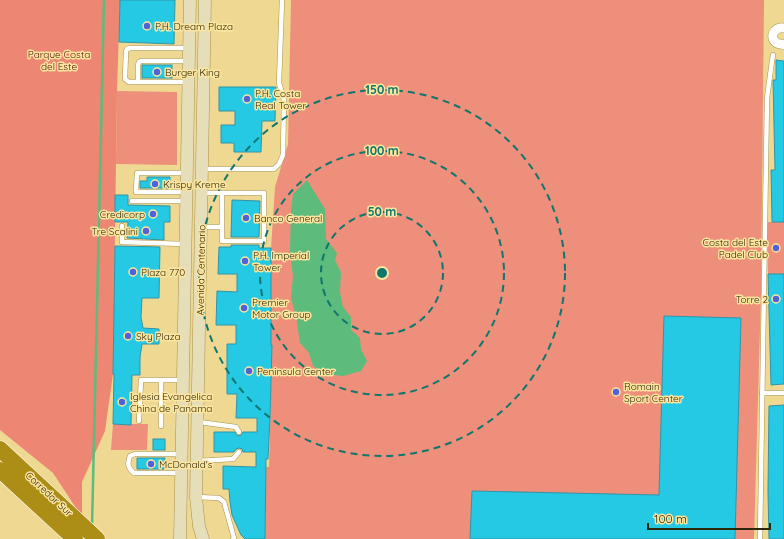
<svg xmlns="http://www.w3.org/2000/svg" width="784" height="539" font-family="Quicksand,sans-serif">
<rect width="100%" height="100%" fill="#efd992"/>
<g fill="#ed8f7b">
<path d="M291,0h473l-3,293 -7,246h-489l1,-72h3l3,-122h-1v-97l4,-61 13,-43z"/>
<path d="M117,91l60,1v73l-61,-1z"/>
<path d="M767,222h17v52h-16z"/>
<path d="M113,424h35l-1,26h-36z"/>
</g>
<path fill="#ed8773" d="M0,0h120l-3,91 -4,283 -8,57 -23,51v35l-29,-44 -53,-43z"/>
<path fill="#5dbb7c" d="M307,180l13,21 5,8 1,30 11,14 -2,7 6,12 -1,20 3,15 8,10v13l9,8 1,11 6,12 -6,10 -18,5 -17,-2 -13,-8 -4,-13 -9,-10 -4,-27 -5,-18 2,-21 -3,-27 1,-38 2,-18z"/>
<g fill="none" stroke-linecap="round" stroke-linejoin="round">
<path stroke="#5dbb7c" stroke-width="2.5" d="M92,527l12,-527"/>
</g>
<g fill="#25c9e4" stroke="#3194a6">
<path d="M120,0h55l-1,44 -55,-2z"/>
<path d="M776,60l8,1v161h-12l-1,-52h4l-2,-90h3z"/>
<rect x="142" y="65" width="30" height="13"/>
<path d="M219,87h57l-1,34h-13l-1,31h-27v-9h-13v-18h14v-14h-16z"/>
<path d="M147,177h23v11h-30v-7h7z"/>
<path d="M115,195h13v10l42,1v16h-6v18l-37,-2 1,-16h-13z"/>
<path d="M232,200l28,1 -1,36h-28z"/>
<path d="M231,245h28v3h12v97h1l-2,73 -2,41h-2l-1,80h-20l-4,-4 -9,-20 -2,-13 -1,-13h-6v-23l33,1v-15h-13l-1,-3 -3,-1 -3,1 -2,3h-20v-20h21l2,3 2,1 2,-1 2,-3h14v-14h-21l1,-24h-10v-50h9v-19h-20l1,-34 20,1v-18h-19l1,-27h12z"/>
<path d="M115,246l45,1 -1,51h-17l-1,19 2,11 16,1v15h-17l-2,13v18h-8l-1,50 -18,-1 1,-50h-1z"/>
<path d="M768,274h16v110l-13,1z"/>
<path d="M664,316l77,2 -6,221h-265l2,-48 187,4z"/>
<path d="M784,405v134h-15l-1,-48 1,-85z"/>
<rect x="153" y="439" width="12" height="11"/>
<path d="M137,458h28l-1,11h-27z"/>
</g>
<g fill="none" stroke-linecap="round" stroke-linejoin="round">
<g stroke="#a7924d" stroke-width="5.5">
<g id="service">
<path d="M138,82v-17l1,-3 2,-1h47"/>
<path d="M187,82h-58l-4,-3 1,-28 1,-2 3,-1h58"/>
<path d="M202,169h72l5,-5 4,-9 1,-55 -5,-17 3,-83"/>
<path d="M185,192h-49l1,-19h49"/>
<path d="M202,193h62v48h-42v-48"/>
<path d="M132,201h53"/>
<path d="M122,226v16l62,2"/>
<path d="M202,227h20"/>
<path d="M762,393h22"/>
<path d="M139,421l2,-41h42"/>
<path d="M199,422l37,5 3,5"/>
<path d="M161,426v-46"/>
<path d="M197,461l36,-2 6,-7"/>
<path d="M181,473h-47c-6,-5 -7,-9 -4,-17l5,-2h46"/>
<path d="M196,497l23,1 5,4 10,36 -1,1"/>
<path d="M760,539l7,-441 5,-37 1,-6"/>
</g>
</g>
<g stroke="#a7924d" stroke-width="10">
<path id="minor" d="M784,28c-11,-2 -15,11 -7,15 1,1 6,1 7,2"/>
</g>
<g stroke="#a7924d" stroke-width="13">
<g id="secondary">
<path d="M180,539l10,-539"/>
<path d="M203,539l-4,-13 -3,-29 9,-497"/>
</g>
</g>
<g stroke="#fff" stroke-width="17">
<g id="motorway">
<path d="M0,449l97,90"/>
<path d="M0,470l75,69"/>
</g>
</g>
<use href="#service" stroke="#fff" stroke-width="4.5"/>
<use href="#minor" stroke="#fff" stroke-width="9"/>
<use href="#secondary" stroke="#e6ddb9" stroke-width="12"/>
<use href="#motorway" stroke="#ac8d15" stroke-width="16"/>
</g>
<g fill="none" stroke="#0f766e" stroke-width="2" stroke-dasharray="7 5">
<circle cx="382" cy="273" r="61"/>
<circle cx="382" cy="273" r="122"/>
<circle cx="382" cy="273" r="183"/>
</g>
<g fill="#5062d7" stroke="#fde69f" stroke-width="1.5">
<circle cx="147" cy="26" r="4"/>
<circle cx="157" cy="72" r="4"/>
<circle cx="247" cy="99" r="4"/>
<circle cx="155" cy="184" r="4"/>
<circle cx="153" cy="214" r="4"/>
<circle cx="246" cy="218" r="4"/>
<circle cx="146" cy="231" r="4"/>
<circle cx="776" cy="248" r="4"/>
<circle cx="245" cy="261" r="4"/>
<circle cx="133" cy="272" r="4"/>
<circle cx="776" cy="299" r="4"/>
<circle cx="244" cy="308" r="4"/>
<circle cx="128" cy="336" r="4"/>
<circle cx="249" cy="371" r="4"/>
<circle cx="616" cy="392" r="4"/>
<circle cx="122" cy="402" r="4"/>
<circle cx="151" cy="464" r="4"/>
</g>
<g text-anchor="middle" dominant-baseline="central" stroke-width="3" stroke-linejoin="round" paint-order="stroke">
<g font-size="10" fill="#2f2709" stroke="#fde69f" text-anchor="start">
<text x="155" y="26">P.H. Dream Plaza</text>
<text x="165" y="72">Burger King</text>
<text x="255" y="93">P.H. Costa<tspan x="255" dy="12">Real Tower</tspan></text>
<text x="163" y="184">Krispy Kreme</text>
<text x="145" y="214" text-anchor="end">Credicorp</text>
<text x="254" y="218">Banco General</text>
<text x="138" y="231" text-anchor="end">Tre Scalini</text>
<text x="768" y="242" text-anchor="end">Costa del Este<tspan x="768" dy="12">Padel Club</tspan></text>
<text x="253" y="255">P.H. Imperial<tspan x="253" dy="12">Tower</tspan></text>
<text x="141" y="272">Plaza 770</text>
<text x="768" y="299" text-anchor="end">Torre 2</text>
<text x="252" y="302">Premier<tspan x="252" dy="12">Motor Group</tspan></text>
<text x="136" y="336">Sky Plaza</text>
<text x="257" y="371">Peninsula Center</text>
<text x="624" y="386">Romain<tspan x="624" dy="12">Sport Center</tspan></text>
<text x="130" y="396">Iglesia Evangelica<tspan x="130" dy="12">China de Panama</tspan></text>
<text x="159" y="464">McDonald's</text>
</g>
<g font-size="10" fill="#4e0f04" stroke="#fde69f">
<text x="59" y="54">Parque Costa<tspan x="59" dy="12">del Este</tspan></text>
</g>
<g font-size="10" fill="#2f2709" stroke="#fde69f">
<text transform="translate(201 270) rotate(-89)">Avenida Centenario</text>
<text transform="translate(49 494) rotate(43)">Corredor Sur</text>
</g>
</g>
<circle cx="382" cy="273" r="6" fill="#0f766e" stroke="#fde69f" stroke-width="2"/>
<g font-size="12" text-anchor="middle" font-weight="bold" fill="#0f766e" stroke="#fde69f" stroke-width="3" stroke-linejoin="round" paint-order="stroke">
<text x="382" y="94">150 m</text>
<text x="382" y="155">100 m</text>
<text x="382" y="216">50 m</text>
</g>
<path d="M648 523v6h122v-6" fill="none" stroke="#2f2709" stroke-width="2"/>
<text x="654" y="523" font-size="12" fill="#2f2709" stroke="#fde69f" stroke-width="3" paint-order="stroke">100 m</text>
</svg>
